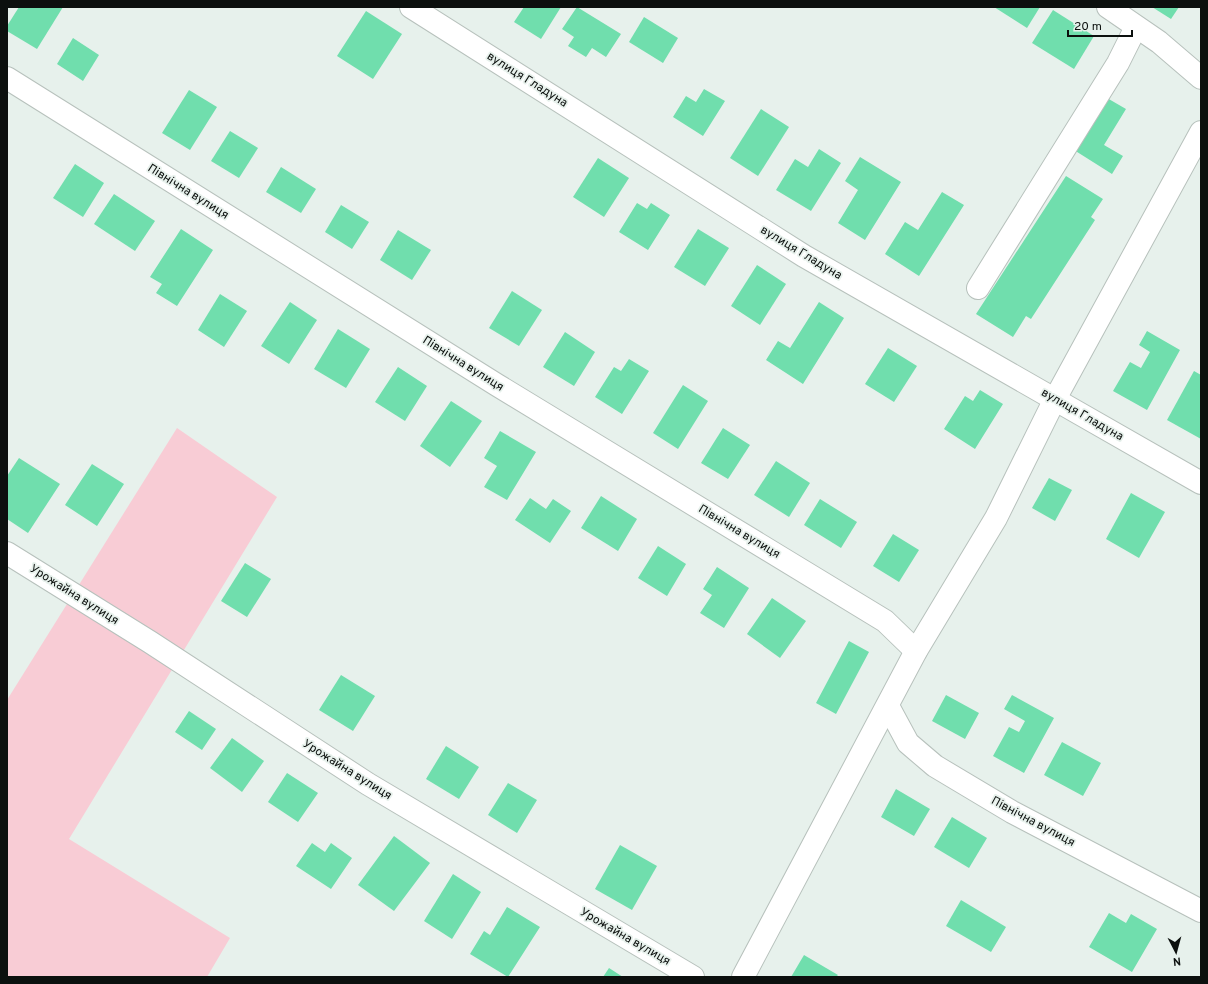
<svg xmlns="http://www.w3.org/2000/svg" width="1208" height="984" font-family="Overpass,sans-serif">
<rect width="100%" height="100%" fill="#e7f1ec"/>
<path fill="#f8ccd5" d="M177,428l100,69 -208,342 161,99 -23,39h-200v-277z"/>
<g fill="#70dead">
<path d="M19,7h44l-26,42 -30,-18v-5z"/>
<path d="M524,7h37l-20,32 -27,-17z"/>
<path d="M577,7l44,27 -15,23 -14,-9 -6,9 -18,-11 6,-9 -12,-8z"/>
<path d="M994,7h46l-13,21z"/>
<path d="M1152,7h27l-8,12z"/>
<path d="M1053,10l41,26 -20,33 -42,-26z"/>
<path d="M366,11l36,23 -29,45 -36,-23z"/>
<path d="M644,17l34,21 -15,25 -34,-21z"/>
<path d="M73,38l26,17 -16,26 -26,-17z"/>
<path d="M704,89l21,12 -22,35 -30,-19 13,-21 10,6z"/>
<path d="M189,90l28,17 -27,43 -28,-17z"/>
<path d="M1107,98l19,11 -22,36 19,11 -11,18 -38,-24z"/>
<path d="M761,109l28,18 -31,49 -28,-18z"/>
<path d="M230,131l28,17 -19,30 -28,-17z"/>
<path d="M819,149l22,14 -30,48 -35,-21 19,-31 13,8z"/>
<path d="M860,157l41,25 -36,58 -27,-17 20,-33 -13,-9z"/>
<path d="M598,158l31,20 -25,39 -31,-20z"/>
<path d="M75,164l29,19 -21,34 -30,-19z"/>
<path d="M281,167l35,22 -15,24 -35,-21z"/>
<path d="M1066,176l37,23 -12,18 4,3 -64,99 -5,-3 -13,21 -37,-23z"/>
<path d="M942,192l22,13 -45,71 -34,-22 20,-32 13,8z"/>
<path d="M114,194l41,27 -20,30 -41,-27z"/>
<path d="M637,203l10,6 4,-6 19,12 -22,35 -29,-18z"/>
<path d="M341,205l28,17 -17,27 -27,-17z"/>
<path d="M181,229l32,21 -36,56 -21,-13 6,-9 -12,-7z"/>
<path d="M698,229l31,19 -24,38 -31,-19z"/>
<path d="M398,230l33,20 -19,30 -32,-20z"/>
<path d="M757,265l29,19 -26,41 -29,-19z"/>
<path d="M512,291l30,19 -23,36 -30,-18z"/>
<path d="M220,294l27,17 -23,36 -26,-17z"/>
<path d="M290,302l27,18 -28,44 -28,-18z"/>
<path d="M819,302l25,16 -41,66 -37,-24 12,-19 12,7z"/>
<path d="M338,329l32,20 -24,39 -32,-19z"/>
<path d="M1147,331l33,19 -33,60 -34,-19 17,-29 11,6 9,-16 -11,-7z"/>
<path d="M565,332l30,20 -21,34 -31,-19z"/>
<path d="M888,348l29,18 -23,36 -29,-18z"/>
<path d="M629,359l20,12 -27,43 -27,-17 19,-30 7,4z"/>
<path d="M398,367l29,19 -22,35 -30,-19z"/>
<path d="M1194,371l7,4v64l-34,-19z"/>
<path d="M683,385l25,16 -30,48 -25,-16z"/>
<path d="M980,390l23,14 -28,45 -31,-20 21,-33 8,5z"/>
<path d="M451,401l31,20 -32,46 -30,-21z"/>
<path d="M723,428l27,17 -22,34 -27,-16z"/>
<path d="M500,431l36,21 -29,48 -23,-13 13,-21 -13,-8z"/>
<path d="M19,458l41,26 -32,49 -21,-14v-43z"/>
<path d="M776,461l34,22 -21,34 -35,-22z"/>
<path d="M92,464l32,20 -27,42 -32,-21z"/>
<path d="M1049,478l23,12 -17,31 -23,-13z"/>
<path d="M1131,493l34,19 -26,46 -33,-19z"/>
<path d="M601,496l36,23 -19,32 -37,-23z"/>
<path d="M530,498l16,11 7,-10 18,12 -21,32 -35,-23z"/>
<path d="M820,499l37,23 -16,26 -37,-23z"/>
<path d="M893,534l26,16 -20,32 -26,-16z"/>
<path d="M658,546l28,18 -19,32 -29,-18z"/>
<path d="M245,563l26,16 -24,38 -26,-16z"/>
<path d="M717,567l32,21 -25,40 -24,-15 12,-18 -9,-6z"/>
<path d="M772,598l34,23 -26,37 -33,-24z"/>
<path d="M849,641l20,11 -33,62 -20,-11z"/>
<path d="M341,675l34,21 -22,35 -34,-21z"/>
<path d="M946,695l33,18 -14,26 -33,-18z"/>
<path d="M1012,695l42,23 -30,55 -31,-17 16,-29 10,5 6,-11 -21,-12z"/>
<path d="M189,711l27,18 -14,21 -27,-18z"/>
<path d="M232,738l32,23 -22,31 -32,-24z"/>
<path d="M1062,742l39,21 -18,33 -39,-21z"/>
<path d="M446,746l33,21 -20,32 -33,-20z"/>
<path d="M287,773l31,20 -20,29 -30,-20z"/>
<path d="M508,783l29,17 -20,33 -29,-18z"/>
<path d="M896,789l34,20 -16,27 -33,-19z"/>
<path d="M952,817l35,21 -18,30 -35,-21z"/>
<path d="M394,836l36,27 -36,48 -36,-26z"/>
<path d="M312,843l13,9 6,-9 21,15 -21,31 -35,-23z"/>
<path d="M620,845l37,21 -25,44 -37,-21z"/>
<path d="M453,874l28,18 -29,47 -28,-18z"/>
<path d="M961,900l45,27 -15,25 -45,-26z"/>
<path d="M507,907l33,20 -32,50 -38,-23 14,-23 6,4z"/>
<path d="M1109,913l17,10 5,-9 26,15 -25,43 -43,-25z"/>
<path d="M804,955l34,20 -2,2h-45z"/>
<path d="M609,968l14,9h-20z"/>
</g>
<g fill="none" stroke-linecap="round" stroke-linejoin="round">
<g stroke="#b7c1bc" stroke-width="24">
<g id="minor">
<path d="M411,7l393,249 397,227"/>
<path d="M1108,7l51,35 42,36"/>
<path d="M7,78l490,307 388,236 31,30"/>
<path d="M978,288l140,-225 18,-36"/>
<path d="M7,553l143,89 218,142 325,193"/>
<path d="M888,706l20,37 27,23 77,46 189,99"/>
<path d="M743,977l173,-326 80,-133 59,-119 146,-267"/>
</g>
</g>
<use href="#minor" stroke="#fff" stroke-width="22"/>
</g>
<g text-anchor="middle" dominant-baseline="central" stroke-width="3.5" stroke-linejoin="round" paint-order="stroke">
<g font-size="12" fill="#0c100e" stroke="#e7f1ec">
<text transform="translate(527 80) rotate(32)">вулиця Гладуна</text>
<text transform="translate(188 192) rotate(32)">Північна вулиця</text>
<text transform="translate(801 253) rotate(31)">вулиця Гладуна</text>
<text transform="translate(463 364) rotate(32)">Північна вулиця</text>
<text transform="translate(1082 415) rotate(30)">вулиця Гладуна</text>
<text transform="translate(739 532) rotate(31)">Північна вулиця</text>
<text transform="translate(74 595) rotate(32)">Урожайна вулиця</text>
<text transform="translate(347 770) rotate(32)">Урожайна вулиця</text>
<text transform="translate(1033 822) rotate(28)">Північна вулиця</text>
<text transform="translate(625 937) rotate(30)">Урожайна вулиця</text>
</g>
</g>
<rect width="1208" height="984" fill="none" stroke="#0c100e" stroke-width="16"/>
<g transform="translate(1176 952) rotate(174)" stroke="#e7f1ec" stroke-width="3" paint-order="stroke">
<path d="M0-3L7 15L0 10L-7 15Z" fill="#0c100e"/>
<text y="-6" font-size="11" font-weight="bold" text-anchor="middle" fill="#0c100e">N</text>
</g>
<path d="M1068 30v6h64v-6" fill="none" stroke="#0c100e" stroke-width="2"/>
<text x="1074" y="30" font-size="12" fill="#0c100e" stroke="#e7f1ec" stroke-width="3" paint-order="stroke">20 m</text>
</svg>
